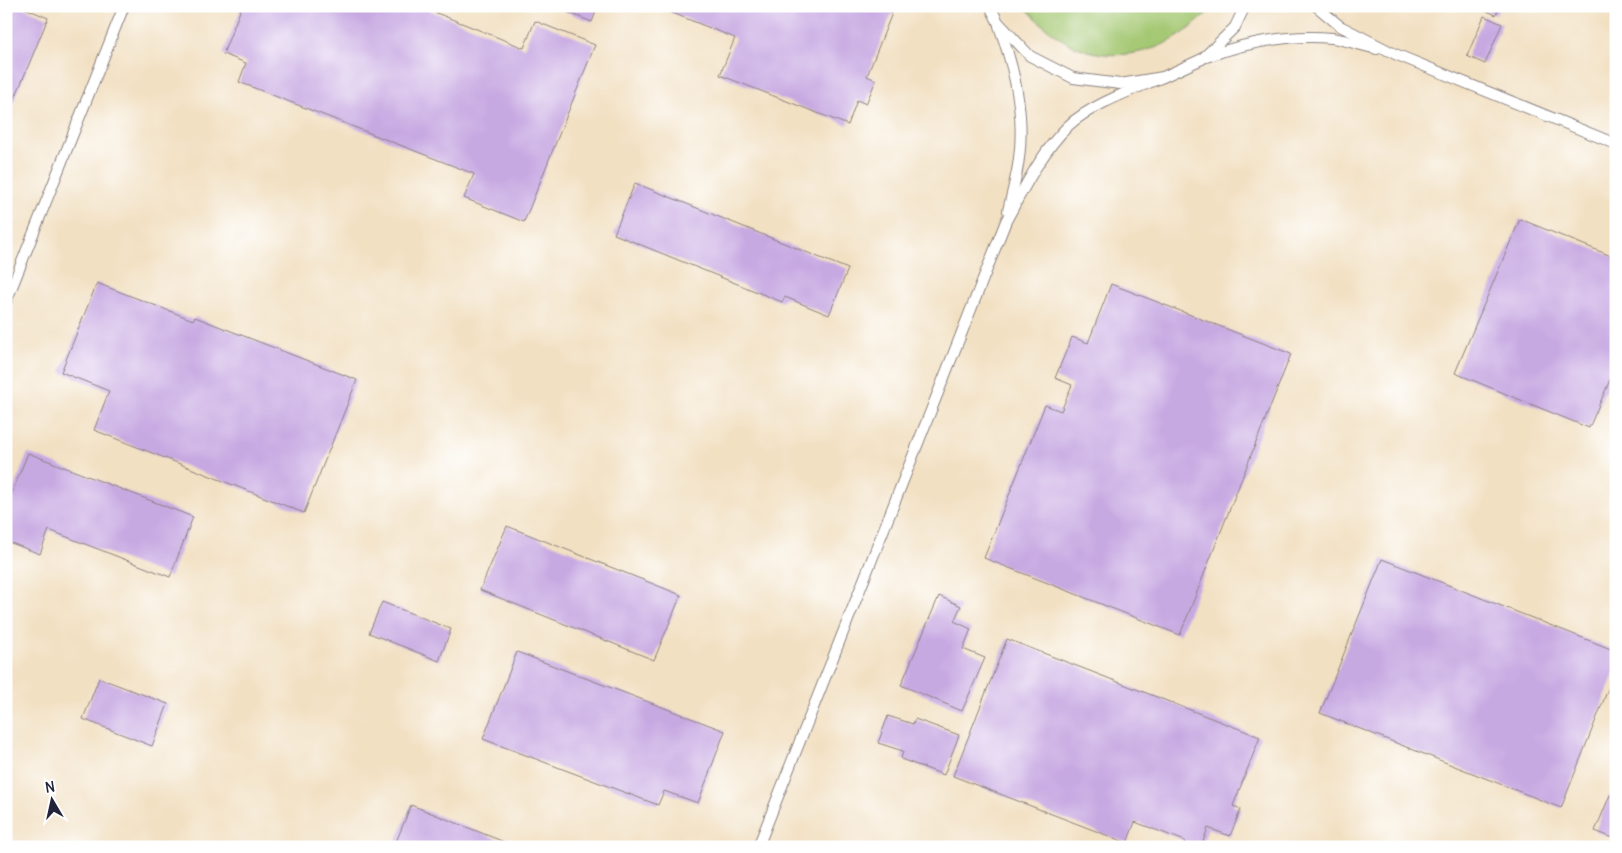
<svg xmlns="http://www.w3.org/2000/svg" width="1622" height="853" font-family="Delius,sans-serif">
<rect width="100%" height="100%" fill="#fff"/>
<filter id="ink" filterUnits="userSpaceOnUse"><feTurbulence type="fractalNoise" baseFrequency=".02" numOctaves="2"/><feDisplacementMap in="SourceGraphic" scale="10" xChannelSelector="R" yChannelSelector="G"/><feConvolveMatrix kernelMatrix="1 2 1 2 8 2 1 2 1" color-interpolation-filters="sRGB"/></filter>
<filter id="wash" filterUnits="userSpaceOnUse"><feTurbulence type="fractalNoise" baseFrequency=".0096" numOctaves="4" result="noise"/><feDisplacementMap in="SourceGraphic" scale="20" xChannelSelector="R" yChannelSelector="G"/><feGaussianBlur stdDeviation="1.12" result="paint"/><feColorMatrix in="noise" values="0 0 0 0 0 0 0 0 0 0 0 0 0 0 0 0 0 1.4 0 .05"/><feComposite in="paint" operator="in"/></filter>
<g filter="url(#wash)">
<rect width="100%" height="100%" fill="#f2e0c2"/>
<path fill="#a4c872" stroke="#637556" d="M1024,6h188c-3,7 -10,12 -16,17 -29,27 -75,40 -114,26 -24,-8 -41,-25 -58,-43z"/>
<g id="blocks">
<g fill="#c7a9e2">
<path d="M8,6h12l28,12 -42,102z"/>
<path d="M242,6h177l105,42 11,-27 60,24 -71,177 -60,-24 10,-24 -235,-92 7,-19 -23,-9z"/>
<path d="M552,6h46l-6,16z"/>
<path d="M655,6h225l12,7 -25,63 9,4 -10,24 -9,-4 -9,25 -128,-50 15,-37z"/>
<path d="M1476,6h24l-4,9z"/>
<path d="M1484,16l18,8 -17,40 -18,-8z"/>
<path d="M635,183l213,86 -19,46 -44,-18 -3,5 -168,-68z"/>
<path d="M1520,219l96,39v108l-27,62 -134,-55z"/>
<path d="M97,283l96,37 2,-3 162,63 -53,133 -210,-83 15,-39 -48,-19z"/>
<path d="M1111,284l180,70 -111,281 -196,-77 61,-153 16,6 11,-26 -17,-7 17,-41 16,6z"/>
<path d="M28,453l165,64 -23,60 -121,-47 -9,24 -34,-13v-34z"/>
<path d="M507,526l174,69 -27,65 -174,-70z"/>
<path d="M1382,559l234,92v18l-55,139 -241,-95z"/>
<path d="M939,596l22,10 -7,15 17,8 -8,20 22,9 -23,53 -61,-26z"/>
<path d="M382,602l69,27 -12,32 -70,-28z"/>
<path d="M1007,639l253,98 -27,69 8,3 -11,27 -22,-8 -7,19h-18l2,-6 -50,-19 -8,21 -174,-67z"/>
<path d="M517,652l208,79 -27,72 -34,-12 -6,14 -175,-66z"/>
<path d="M99,678l69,26 -16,42 -69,-27z"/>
<path d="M888,716l25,8 2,-5 44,16 -15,40 -43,-16 2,-8 -25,-8z"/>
<path d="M1610,795l6,2v42l-21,-8z"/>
<path d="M411,805l106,42h-123z"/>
</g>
</g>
</g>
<g filter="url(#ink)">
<use href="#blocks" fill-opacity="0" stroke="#8a817e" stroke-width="1"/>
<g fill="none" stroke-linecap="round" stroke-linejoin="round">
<g stroke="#8a817e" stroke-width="12">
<g id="service">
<path d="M990,6l8,16 32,34 43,22 47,6 43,-7 39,-18 33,-32 10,-21"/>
<path d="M1316,6l24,20 55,28 221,90"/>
<path d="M999,26c15,41 26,88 20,132 -2,18 -7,35 -11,53"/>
<path d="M1206,57c39,-14 83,-23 126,-19 15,2 31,8 45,11"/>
<path d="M6,302l118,-296"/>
<path d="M758,847l248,-626c18,-33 35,-68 62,-95 22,-21 67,-37 95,-49"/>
</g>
</g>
<use href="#service" stroke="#fff" stroke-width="10"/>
</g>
</g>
<rect width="1622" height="853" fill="none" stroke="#fff" stroke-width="25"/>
<g transform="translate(52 800) rotate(351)" stroke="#ffffff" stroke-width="4" paint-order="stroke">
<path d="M0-4L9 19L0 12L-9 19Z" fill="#22223b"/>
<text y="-8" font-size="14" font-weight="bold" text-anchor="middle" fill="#22223b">N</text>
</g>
</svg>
